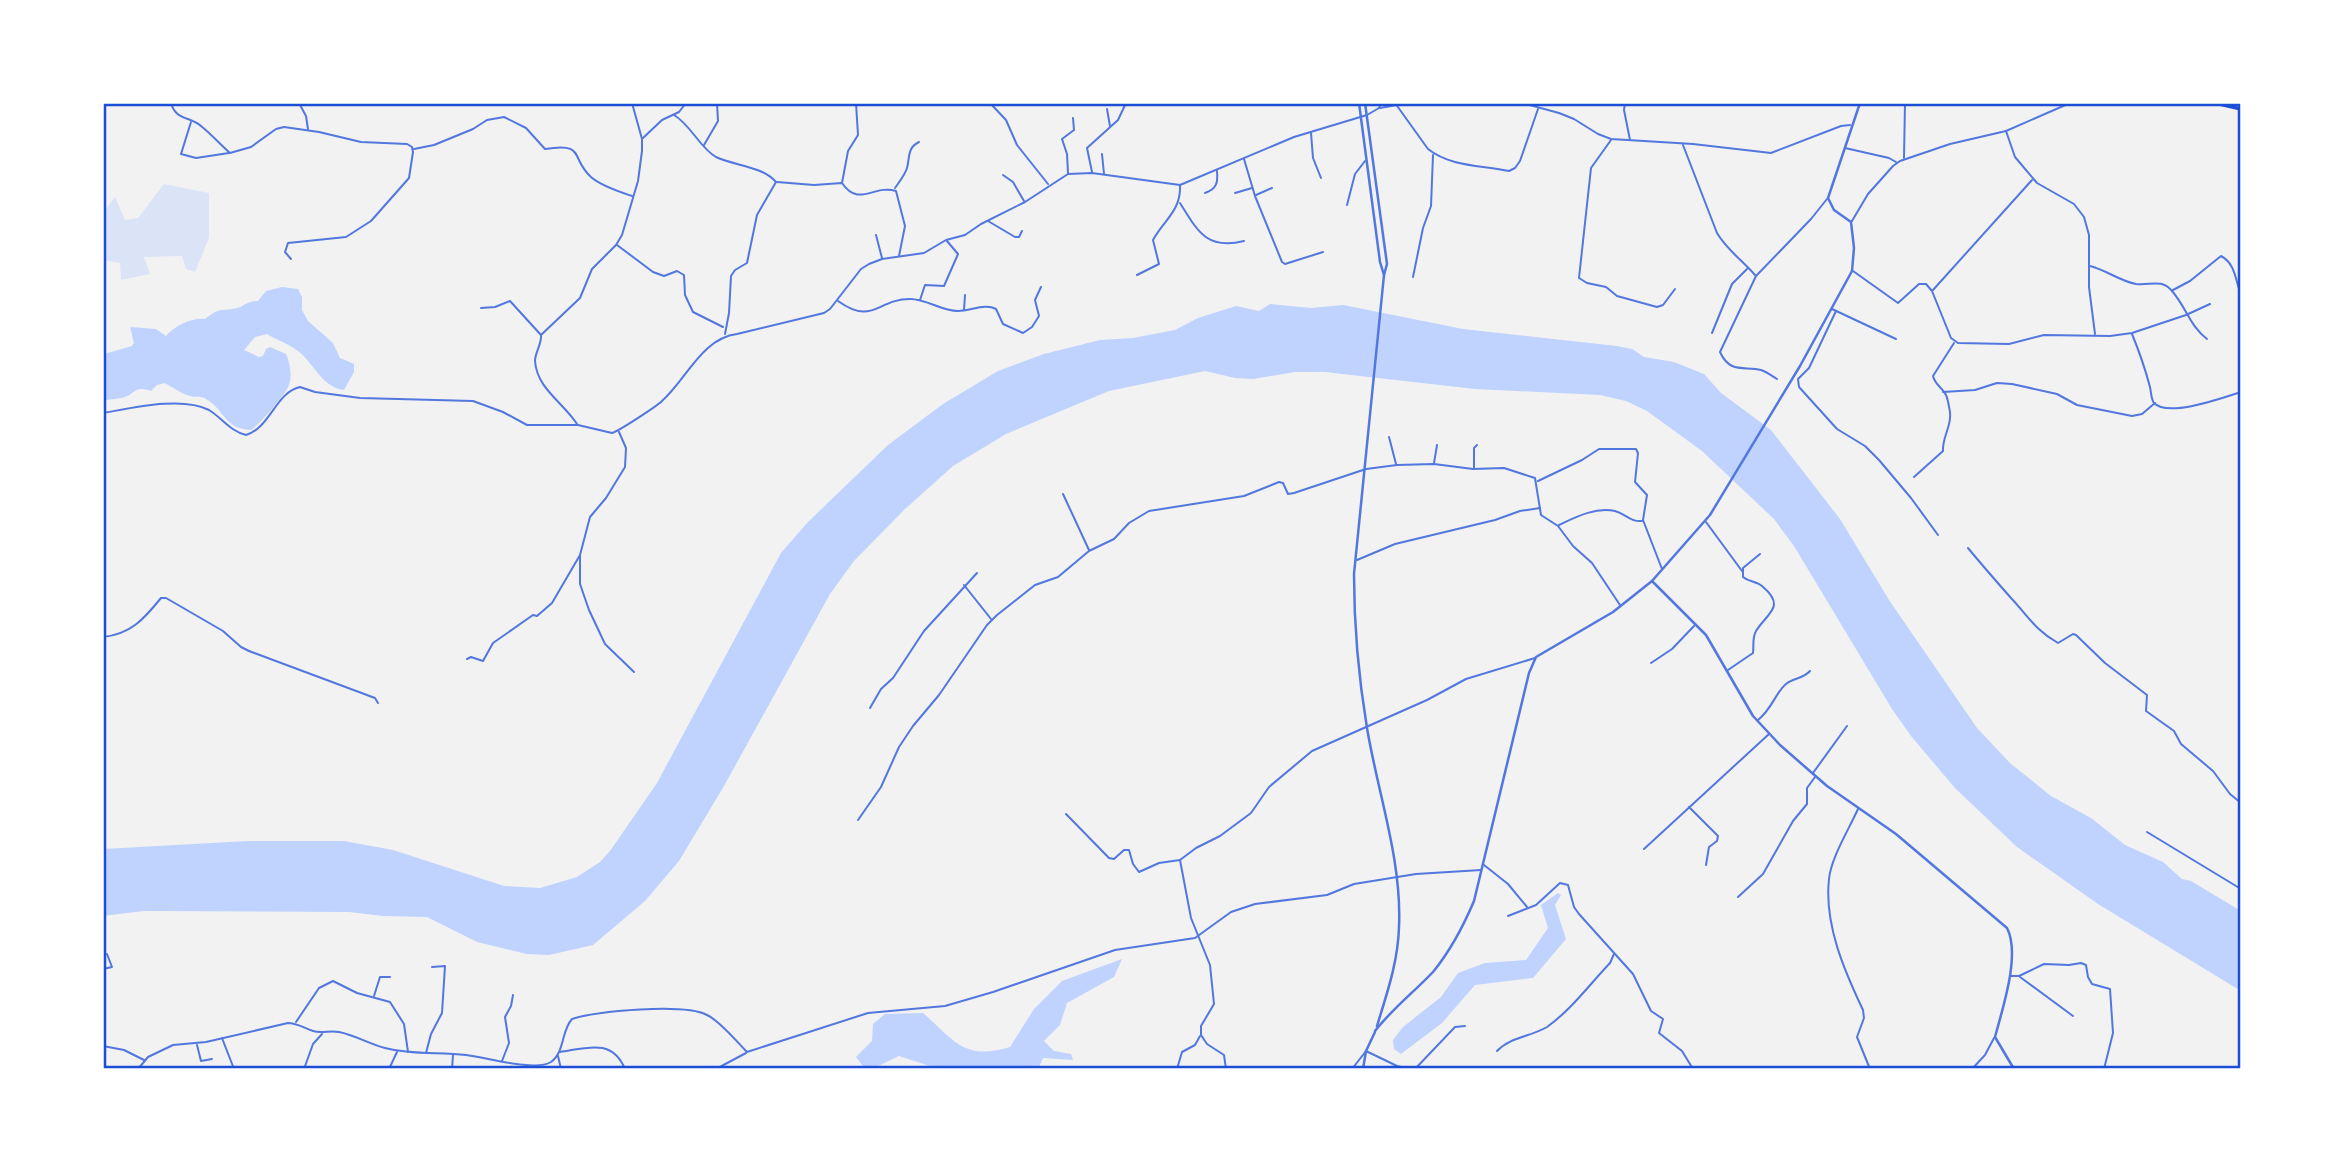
<svg xmlns="http://www.w3.org/2000/svg" width="2344" height="1172" font-family="Quicksand,sans-serif">
<rect width="100%" height="100%" fill="#f2f2f2"/>
<path fill="#dbe4f7" d="M164,184l45,9v45l-14,34 -9,-3 -4,-13 -38,1 6,17 -29,6 -1,-17 -17,-3v-75l3,24 9,-12 10,23 13,-2z"/>
<g fill="#bfd3fe">
<path d="M282,287l16,2 4,8v13l6,11 25,22 7,15 14,6v8l-10,18c-25,-3 -31,-32 -52,-43 -8,-5 -17,-8 -25,-13l-12,3 -11,13 15,7 4,-1 3,-7 4,-2 16,7c4,9 7,24 2,33 -4,9 -29,38 -37,43 -27,-1 -26,-20 -45,-31 -6,-4 -10,-1 -16,-3 -8,-2 -18,-9 -25,-13l-8,2 -6,6c-18,-6 -15,4 -29,7 -6,1 -12,1 -19,3l1,-47 28,-8 2,-3 -4,-16 26,2 10,7c8,-10 27,-19 39,-17 17,-13 15,-7 32,-11 8,-2 10,-7 21,-7l8,-10z"/>
<path d="M1270,304l41,4 32,-3 120,24 154,17 15,3 12,8 30,5 30,12 17,19 50,37 69,89 49,81 88,128 33,35 41,33 40,22 34,27 38,17 19,17 9,2 50,30v80l-143,-87 -81,-57 -62,-59 -44,-52 -19,-27 -98,-163 -20,-27 -72,-68 -55,-40 -21,-10 -26,-6 -125,-6 -150,-17h-30l-42,7 -18,-1 -30,-7 -96,20 -103,43 -53,32 -49,44 -50,51 -24,33 -106,192 -45,75 -34,40 -52,44 -44,10 -22,-1 -50,-12 -50,-25 -44,-1 -34,-4 -206,-1 -40,5v-67l145,-8h96l49,9 111,36 36,2 37,-11 23,-15 10,-11 47,-68 124,-230 27,-31 80,-77 55,-41 55,-33 46,-17 56,-14 33,-2 42,-8 23,-12 38,-12 23,5z"/>
<path d="M1558,893l3,2 -6,10 11,34 -33,39 -58,7 -33,38 -41,31 -7,-5 -1,-9 10,-13 38,-30 17,-24 27,-10 41,-3 22,-32 -7,-23z"/>
<path d="M1122,959l-8,18 -47,26 -7,22 -16,16 10,10 17,3 2,6 -30,-2 -5,11h-99l-40,-13 -27,13h-7l-9,-12 16,-16 1,-17 12,-10 38,-1c32,28 41,48 87,34l24,-38 28,-28z"/>
</g>
<g fill="none" stroke-linecap="round" stroke-linejoin="round">
<g stroke="#5277de" stroke-width="2">
<path d="M171,103c5,18 19,13 30,23 10,8 19,18 29,27l21,-6 25,-18 8,-2 35,5 42,10 46,2 5,3 1,5 -4,26 -38,43 -25,16 -58,6 -3,9 6,7"/>
<path d="M299,103l7,13 2,13"/>
<path d="M990,103l16,17 11,25 31,39"/>
<path d="M1395,103l33,46c23,18 53,16 81,22l6,-3 5,-7 18,-52"/>
<path d="M1522,103l37,10 15,6 24,15 13,5 82,5 78,9 70,-27 9,-1"/>
<path d="M1625,103l-1,7 6,30"/>
<path d="M1380,108l28,-5"/>
<path d="M1107,109l3,17"/>
<path d="M674,115c17,10 25,32 42,42 19,9 46,9 60,25l-19,33 -10,48 -12,7 -4,6 -2,37 -4,21"/>
<path d="M191,122l-10,32 15,4 33,-5"/>
<path d="M2006,131l9,26 22,26 37,21 10,13 5,18v52l6,47"/>
<path d="M1311,133l2,25 8,20"/>
<path d="M643,138l19,-18 17,-8 7,-9"/>
<path d="M1611,140l-20,28 -12,110 8,5 19,4 11,9 40,11 6,-2 12,-16"/>
<path d="M704,145l14,-24 -1,-18"/>
<path d="M1683,145l34,88c10,17 25,27 38,42"/>
<path d="M1845,148l44,10 7,4"/>
<path d="M414,149l20,-4 39,-16 14,-9 17,-3 22,11 19,21c41,-7 25,9 46,28 10,9 29,15 41,19"/>
<path d="M1102,154l2,20"/>
<path d="M1904,158l1,-55"/>
<path d="M1244,159l11,37 27,66 3,2 38,-12"/>
<path d="M1092,172l-5,-24 31,-28 8,-17"/>
<path d="M1068,173l-1,-19 -5,-15 12,-9 -1,-12"/>
<path d="M1003,175l10,7 11,19"/>
<path d="M777,182l37,3 28,-2c17,25 32,1 54,8l9,35 -6,30"/>
<path d="M842,183l6,-32 10,-16 -2,-32"/>
<path d="M895,188c4,-6 10,-13 12,-20 3,-11 0,-20 12,-26"/>
<path d="M1205,193c12,-4 13,-11 12,-22"/>
<path d="M1235,193l17,-5"/>
<path d="M1256,195l16,-7"/>
<path d="M1180,203c18,29 27,47 64,38"/>
<path d="M1347,205l8,-31 10,-13"/>
<path d="M988,221l27,16h4l3,-6"/>
<path d="M1852,221l16,-27 25,-28 7,-5 50,-17 56,-13 64,-28"/>
<path d="M876,235l6,23"/>
<path d="M617,245l36,27 11,4 13,-5 7,4 1,20 8,17 30,15"/>
<path d="M2090,266c16,4 30,15 46,18 14,2 25,-6 36,7 14,16 18,35 35,48"/>
<path d="M1853,271l45,32 21,-19h7l6,7 19,47 7,5 51,1 35,-9 66,1 22,-3 54,-18 24,-11"/>
<path d="M1137,275l22,-11 -6,-24c10,-19 28,-29 27,-54"/>
<path d="M1413,277l10,-49 8,-22 2,-51"/>
<path d="M1933,290l99,-110"/>
<path d="M2173,290l17,-9 31,-25c13,7 14,20 18,33"/>
<path d="M920,300l5,-15 19,1 14,-32 -11,-13"/>
<path d="M838,301c35,25 39,-2 72,-2 17,0 31,12 48,12 13,0 27,-8 38,-2l7,15 20,9 9,-6 7,-11 -4,-16 6,-13"/>
<path d="M481,308l14,-1 15,-6 31,34c1,9 -6,17 -6,26 2,28 28,41 42,63"/>
<path d="M1832,309l64,30"/>
<path d="M964,310l1,-15"/>
<path d="M1836,311l-27,57 -11,11 1,8 38,42 28,17 14,14 32,38 27,37"/>
<path d="M1712,333l20,-49 16,-16"/>
<path d="M2132,334c7,17 13,34 18,53 1,4 1,12 4,16 14,15 71,-6 87,-11"/>
<path d="M541,335l39,-37 12,-29 24,-24 6,-10 16,-54 4,-30v-12l-10,-36"/>
<path d="M1777,379c-5,-3 -10,-7 -16,-9 -17,-4 -31,4 -41,-18l36,-76 55,-57 16,-20"/>
<path d="M1943,392l32,-2 22,-7 15,1 45,10 20,11 55,11 10,-2 13,-11"/>
<path d="M103,413c29,-5 79,-17 106,-3 13,8 21,21 37,25 24,-7 30,-43 54,-48l15,5 45,6 113,3 30,11 24,13h51l34,8c7,-2 45,-27 50,-32 24,-21 40,-63 75,-67l87,-21 6,-4 31,-40 8,-5 13,-5 42,-6 22,-13 19,-5 16,-11 44,-22 43,-28 24,-1 88,12 114,-48 73,-22 12,-7 2,-5"/>
<path d="M1389,437l7,27"/>
<path d="M1434,463l3,-18"/>
<path d="M1474,468v-20l3,-3"/>
<path d="M1914,477l29,-26c-1,-14 9,-25 7,-39 -1,-5 -2,-13 -4,-17 -4,-8 -11,-10 -13,-19l21,-33"/>
<path d="M1538,481l44,-21 17,-11h37l2,4 -3,29 12,13 -4,25 19,49"/>
<path d="M1063,494l26,56"/>
<path d="M1706,522l36,49"/>
<path d="M1559,525c17,-8 36,-18 56,-14 11,3 15,11 27,10"/>
<path d="M1968,548c14,17 28,33 43,50 17,18 24,32 47,45l15,-9 3,1 29,28 42,32 -1,16 28,20 7,13 32,27 17,23 11,9"/>
<path d="M580,556v28l9,26 16,34 29,28"/>
<path d="M1357,560l38,-16 100,-24 25,-9 20,-3"/>
<path d="M964,585l27,34"/>
<path d="M103,637c28,-3 41,-18 58,-39h5l57,33 18,16 8,4 126,47 3,5"/>
<path d="M467,659l4,-2 12,4 10,-18 40,-28 4,1 15,-13 28,-48 10,-38 16,-19 19,-31 1,-19 -7,-16"/>
<path d="M1651,663l21,-14 22,-23"/>
<path d="M1728,670l25,-17c1,-7 -1,-15 3,-22 11,-18 31,-24 6,-45 -6,-5 -13,-4 -19,-9v-9l17,-14"/>
<path d="M870,708l11,-19 12,-11 31,-47 53,-58"/>
<path d="M1758,720c14,-11 18,-28 28,-36 7,-6 17,-5 24,-13"/>
<path d="M1813,773l34,-47"/>
<path d="M1689,807l29,29 -1,5 -8,6 -3,18"/>
<path d="M1858,809c-9,20 -27,49 -29,70 -5,45 15,91 34,131l1,8 -7,19 13,32"/>
<path d="M1066,814l43,44 5,1 10,-9h5l4,14 6,8 20,-9 21,-3 16,-12 24,-12 31,-23 18,-26 43,-36 115,-51 39,-21 69,-21"/>
<path d="M858,820l23,-33 18,-40 14,-21 26,-31 48,-70 10,-10 38,-30 23,-8 31,-26 25,-12 15,-16 20,-12 95,-15 35,-14 4,1 5,11 6,-1 72,-24 31,-4 37,-1 39,5 31,-1 31,10 6,37 17,11 15,20 19,17 28,42"/>
<path d="M2147,832l94,57"/>
<path d="M1644,849l125,-115"/>
<path d="M1180,860l11,58 19,47 4,39 -13,22v9l6,9 17,11 2,14"/>
<path d="M1484,865l24,19 19,23"/>
<path d="M1738,897l25,-23 30,-53 14,-17v-16l8,-11"/>
<path d="M1508,916l28,-11 24,-22 8,2 6,22 5,7 54,60 18,37 12,8 -4,14 23,18 11,18"/>
<path d="M103,969l9,-2 -5,-13"/>
<path d="M2010,976h9l25,-12 25,1 12,-2 5,2 2,12 4,7 18,5 3,44 -9,36"/>
<path d="M2020,977l53,39"/>
<path d="M374,996l6,-19h10"/>
<path d="M296,1022l23,-34 14,-7 24,12 33,9 14,22 4,28"/>
<path d="M222,1038l12,31"/>
<path d="M197,1045l4,16 11,-2"/>
<path d="M103,1046l21,4 20,10"/>
<path d="M1497,1051c13,-14 33,-14 50,-24 24,-17 43,-43 63,-64l4,-9"/>
<path d="M560,1052c27,-4 52,-14 65,17"/>
<path d="M426,1053l5,-19 11,-21 3,-47 -13,1"/>
<path d="M558,1056l3,13"/>
<path d="M502,1061l7,-18 -4,-26 6,-11 2,-11"/>
<path d="M138,1069l10,-12 25,-12 33,-3 82,-19c9,0 16,5 25,8 9,3 17,-1 26,1 16,3 30,12 46,16 27,7 54,4 81,7 19,2 69,17 85,7 14,-10 10,-31 21,-43 25,-8 112,-16 135,-4 13,6 30,27 40,37l121,-39 77,-7 48,-14 122,-42 80,-12 36,-26 24,-8 72,-9 27,-11 62,-10 65,-4"/>
<path d="M304,1069l9,-25 9,-10"/>
<path d="M389,1069l8,-17"/>
<path d="M452,1069l1,-14"/>
<path d="M716,1069l30,-16"/>
<path d="M1177,1069l5,-17 13,-7 5,-9"/>
<path d="M1352,1069l14,-18 31,15 13,3"/>
<path d="M1415,1069l40,-42 10,-1"/>
<path d="M1972,1069l13,-14 9,-17"/>
</g>
<g stroke="#5277de" stroke-width="2.5">
<path d="M1359,103l21,159 4,13"/>
<path d="M1365,103l22,161 -3,11 -30,299c0,49 5,106 13,154 11,66 35,132 32,199 -1,35 -12,66 -22,99"/>
<path d="M1652,581l54,54 47,81 27,29 47,41 69,48 111,94c14,27 -5,82 -12,109l19,32"/>
<path d="M1375,1031c17,-22 39,-39 58,-59 18,-22 30,-45 41,-71l55,-228 7,-16 77,-45 39,-31 58,-66 90,-149 52,-95 2,-23 -3,-26 -17,-12 -6,-12 32,-95"/>
<path d="M1363,1069l3,-18 9,-19"/>
</g>
<path stroke="#1d4ed8" stroke-width="3.5" d="M2215,103l26,6"/>
</g>
<rect width="2344" height="1172" fill="none" stroke="#ffffff" stroke-width="210"/>
<rect x="105" y="105" width="2134" height="962" fill="none" stroke="#1d4ed8" stroke-width="2.5"/>
</svg>
